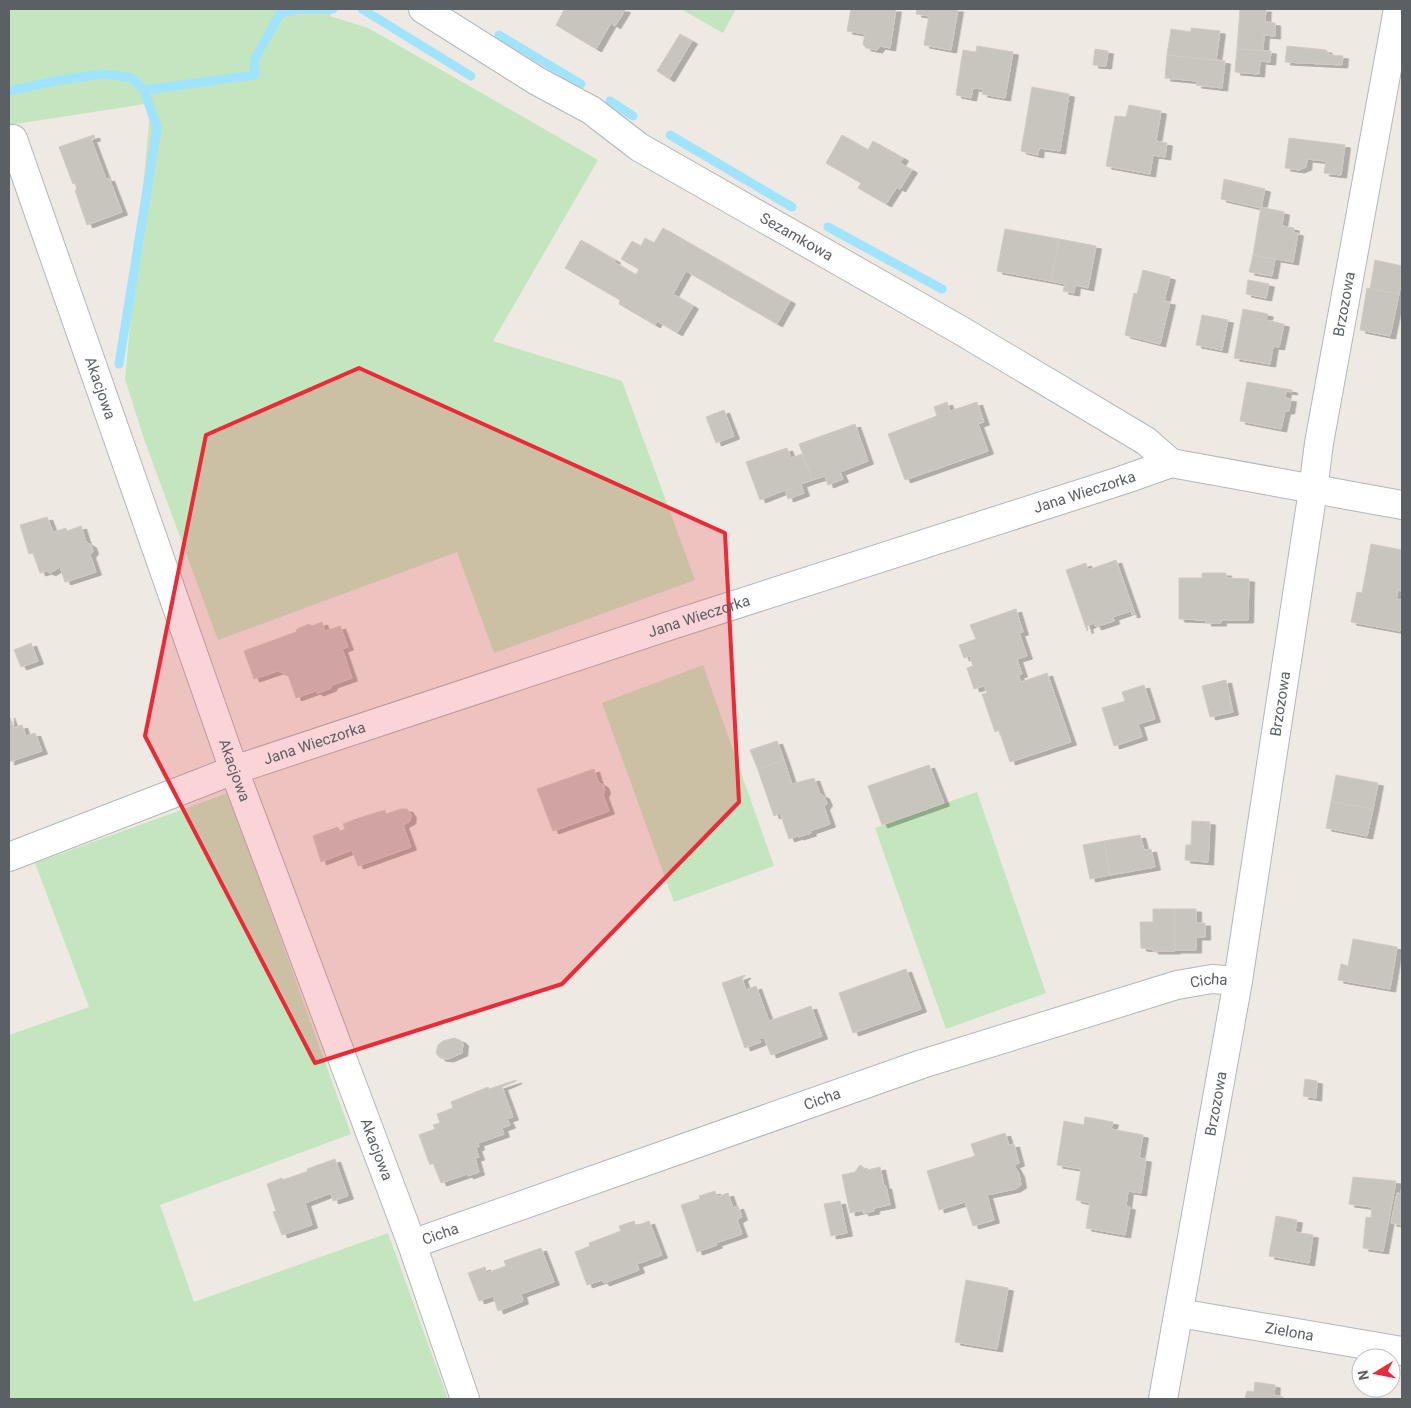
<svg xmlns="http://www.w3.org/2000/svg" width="1411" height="1408" font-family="Roboto,sans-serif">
<defs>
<filter id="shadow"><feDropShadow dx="5.5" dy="3" stdDeviation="0" flood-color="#0004"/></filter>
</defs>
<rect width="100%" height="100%" fill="#eee9e2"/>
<g fill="#c3e6be">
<path d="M9,9h324l-3,7 38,12 230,132 -105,181 129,40 73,199 -201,73 -37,-101 -239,88 -74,-201 -19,-60 26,-276 -142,22z"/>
<path d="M681,9h55l-13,24z"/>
<path d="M703,665l71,201 -100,36 -72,-199z"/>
<path d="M977,792l69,201 -100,36 -71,-201z"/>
<path d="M228,793l123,341 -191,71 34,97 194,-69 60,166h-439v-364l80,-28 -54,-144z"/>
</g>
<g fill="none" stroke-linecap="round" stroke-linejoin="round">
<g stroke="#a0e3ff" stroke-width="9">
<path d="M362,9l109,67"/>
<path d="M499,35l82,49"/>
<path d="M144,90l111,-15 -1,-15 26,-46 18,-5h35"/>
<path d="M9,91l51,-11 44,-6 28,4 12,12 13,38 -38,236"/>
<path d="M610,101l23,15"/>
<path d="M670,135l122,72"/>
<path d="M828,227l114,62"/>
</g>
</g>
<g fill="#c8c4be" stroke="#d2cac0" filter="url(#shadow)">
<path d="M568,9h55l2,1 -10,16 -4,-3 -15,26 -40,-24 8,-15 2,1z"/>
<path d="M851,9h45l-6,39 -10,-2 -3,4 -11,-2 -3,-4 2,-10 -18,-3z"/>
<path d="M917,9h41l-7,41 -27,-5 5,-29 -13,-2z"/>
<path d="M1240,9h26l-1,13 10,1v13l-11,-1 -1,16 -26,-2z"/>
<path d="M1191,28l29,3 -4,29 -49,-5 4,-26 20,3z"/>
<path d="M680,34l12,7 -23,38 -12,-8z"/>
<path d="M977,46l36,6 -8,46 -23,-4 1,-5 -10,-1 -2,10 -15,-3 7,-45 13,2z"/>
<path d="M1287,46l39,4 4,5 13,1 -1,9 -57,-3z"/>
<path d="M1095,49l13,2 -2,15 -13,-1z"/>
<path d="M1237,49l34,2 -1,11 -10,-1 -1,13 -24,-2z"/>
<path d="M1167,55l58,6 -3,27 -26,-3 1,-4 -32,-3z"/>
<path d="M1032,87l37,7 -9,57 -21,-3 -1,7 -17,-4z"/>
<path d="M1129,105l32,6 -5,30 11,2 -2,14 -12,-2 -3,19 -44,-8 9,-50 11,1z"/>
<path d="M94,135l1,3 -4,1 15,40 3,-1 13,34 -35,13 -12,-35h2l-2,-7 -2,1 -14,-37z"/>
<path d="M842,135l26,15 5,-9 30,17 -3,5 12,7 -12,19 -3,-2 -11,17 -28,-16 3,-5 -35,-20z"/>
<path d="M1289,138l56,7 -4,30 -17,-2 2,-12 -19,-2 -1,8 -7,3 -14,-2z"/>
<path d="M1224,179l41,10 -4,19 -40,-9z"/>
<path d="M1261,207l23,5 -2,14 12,2 -1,4 5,1 -5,29 -40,-7z"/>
<path d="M663,228l127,73 -13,23 -91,-53 -13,23 20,12 -16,27 -20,-12 -2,4 -36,-21 1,-4 -55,-32 16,-28 34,20 -1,2 22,13 3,-6 -18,-10 11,-18 9,5 4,-8 9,5z"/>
<path d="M1005,229l54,10 -8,42 -54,-10z"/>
<path d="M1059,239l37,7 -8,42 -13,-3 -1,8 -11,-2 2,-7 -14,-3z"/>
<path d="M1253,255l22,4 -3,17 -23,-4z"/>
<path d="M1375,260l27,6v10l-3,18 -29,-5z"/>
<path d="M1143,270l27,7 -6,24 6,1 -10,42 -35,-9 9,-42 3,1z"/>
<path d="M1248,280l21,4 -3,14 -20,-4z"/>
<path d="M1367,288l32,6 -9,42 -30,-6z"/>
<path d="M1243,309l25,5 -2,6 18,4 -5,23 -6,-1 -3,18 -36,-6z"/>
<path d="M1202,315l26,5 -6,30 -26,-5z"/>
<path d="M1247,382l45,8v2l-6,-1 -1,7 6,1 -2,12h-4l-4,18 -41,-8z"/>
<path d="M947,402l3,9 27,-9 7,20 -6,2 10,27 -83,29 -17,-46 49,-18 -3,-9z"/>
<path d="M724,410l10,26 -18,7 -10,-26z"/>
<path d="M855,424l13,37 -28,11 3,7 -15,6 -3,-9 -13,4 -13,-36z"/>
<path d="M787,448l4,10 11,-4 10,26 -11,4 3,9 -16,6 -3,-9 -25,10 -14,-38z"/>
<path d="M47,517l6,15 13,-4 1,3 14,-5 5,16 5,3 2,6 -3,4 6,17 -31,10 -5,-15 -10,6 -3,-2 -7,2 -7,-20 -4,1 -9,-29z"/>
<path d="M1371,544l31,6v41l-4,-1 -2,9 6,1v18l-2,13 -49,-9 6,-30 5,1z"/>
<path d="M1116,560l19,54 -3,1 -1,-4 -18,6 1,4 -18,6 -2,-4 -7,3 1,4 -1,1 -21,-61 20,-7 2,7z"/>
<path d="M1202,573h24v5l23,1 -1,41h-27v3h-15v-3l-27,-1v-41h23z"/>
<path d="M1016,609l7,23 -4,1 8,23 -10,3 5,15 -4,1 3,7 26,-9 24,69 -61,20 -11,-32 -4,2 -13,-38 5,-1 -3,-7 -10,3 -7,-21 6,-2 -3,-10 -6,2 -5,-13 17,-6 -6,-14z"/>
<path d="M322,622l3,9 15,-5 8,21 -6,2 10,29 -20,7 -1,3 -13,5 -3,-2 -19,7 -8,-23 -10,-4 -24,8 -10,-28 52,-19 1,-3 12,-5 3,2z"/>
<path d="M31,643l7,18 -17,6 -7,-17z"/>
<path d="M1226,680l7,32 -23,5 -8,-31z"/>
<path d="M1144,685l11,34 -17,5 4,13 -28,9 -12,-38 23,-7 -3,-9z"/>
<path d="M9,715l5,13 8,-3 4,11 9,-3 7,18 -33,11z"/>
<path d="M777,741l7,19 -26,10 -8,-20z"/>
<path d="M784,760l8,24 22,-6 6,16 4,2 3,7 -3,4 6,17 -20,7 1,2 -13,4v-1l-9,3 -9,-26 -6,3 -16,-46z"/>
<path d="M929,765l15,38 -62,22 -14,-39z"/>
<path d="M594,769l4,13 5,3 2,5 -2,5 6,16 -56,20 -16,-42z"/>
<path d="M1336,775l42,8 -5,26 -42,-7z"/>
<path d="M1331,802l42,7 -6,27 -41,-8z"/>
<path d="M401,809h6l4,6 -1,6 -7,4 8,22 -53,19 -6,-16 -31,12 -8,-26 25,-9 2,4 5,-2 -2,-5 16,-6 26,-8 1,4z"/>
<path d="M1192,821l18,1 -2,40 -23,-2 1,-15h5z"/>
<path d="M1140,835l4,15 7,-1 4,18 -45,8 -6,-34z"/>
<path d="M1104,841l6,34 -20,4 -7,-34z"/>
<path d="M1153,909h22v42h-22v-2l-12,-1 -1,-26h13z"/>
<path d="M1175,909h21v14h9v14h-9v13h-21z"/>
<path d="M1353,939l44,8 -7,42 -52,-9 3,-16 7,2z"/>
<path d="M906,969l15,40 -68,24 -14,-40z"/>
<path d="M745,975v1l-3,2 4,12 10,-4 13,35 42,-15 11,30 -51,19 -7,-18 -5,2 2,3 -16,6 -23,-65z"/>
<path d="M454,1038l6,2 3,3 -1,10 -14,6 -8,-1 -4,-5 2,-8 5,-4z"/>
<path d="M1305,1079l12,2 -1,17 -13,-2z"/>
<path d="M516,1080v1l-14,6 11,30 -6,2 3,6 -8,3 2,6 -26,9 1,4 -3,1 3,9 -4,1 4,14 -11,4 -1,-2 -26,9 -8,-20 -3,2 -11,-30 16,-6 -2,-4 7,-2 -3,-9 16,-6 -2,-6 37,-15 1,2z"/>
<path d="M1085,1117l28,5 -2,7 32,6 -4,23 7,1 -5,34 -13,-2 -2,15 4,1 -5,28 -39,-7 4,-25 -14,-3 5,-31 -24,-4 7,-44 20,4z"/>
<path d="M1005,1133l4,12 5,-1 5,19 -5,2 5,9 2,11 -6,4 -28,6 7,25 -21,6 -8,-24 -26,8 -12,-39 48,-15 -4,-12z"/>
<path d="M335,1159l13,37 -15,5 -2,-8 -26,10 7,22 -30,10 -9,-23 3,-1 -9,-27 15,-6 1,2 25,-9 -1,-2z"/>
<path d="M860,1165l7,5 13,-3 4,19h2l4,19 -16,3v3l-11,2v-3l-13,3 -8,-38 13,-3z"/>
<path d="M1353,1177l43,4 -13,70 -20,-3 3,-31 5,1 1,-11 -23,-3z"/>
<path d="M715,1191l2,6 11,-4 5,15 5,-2 4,11 -5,3 5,14 -26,9 1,2 -20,7 -16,-47 19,-6 -1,-3z"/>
<path d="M1397,1193l5,1v31l-11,-2z"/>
<path d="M840,1201l7,32 -16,3 -7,-32z"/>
<path d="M1276,1216l21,4 -2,12 18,3 -4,28 -40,-7z"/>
<path d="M634,1221l2,5 13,-5 13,34 -25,9 2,6 -35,13 -2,-3 -15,5 -12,-33 15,-6 -1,-3 32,-12 -2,-5z"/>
<path d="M541,1248l13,34 -33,12 2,7 -25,10 -5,-15 -14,5 -11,-28 17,-6 2,6 19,-7 -2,-5z"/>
<path d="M966,1280l42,8 -11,61 -42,-7z"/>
<path d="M1255,1382l20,3 -1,10 9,2v2h-38l2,-8 7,1z"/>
</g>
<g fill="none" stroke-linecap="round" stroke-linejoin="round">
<g stroke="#b3b6ba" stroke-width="30">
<g id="minor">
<path id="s1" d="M423,9l114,72 54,29 48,37 321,183 186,111 25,22"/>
<path id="s2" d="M13,139l221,631 178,474 53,155"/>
<path id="s3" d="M9,857l225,-87 441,-146 448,-144 48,-17 231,42"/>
<path id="s4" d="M412,1244l510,-180 255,-79 35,-6 26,2"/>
<path id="s5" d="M1179,1313l223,38"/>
<path id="s6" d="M1163,1399l75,-418 75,-491 6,-47 79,-434"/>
</g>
</g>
<use href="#minor" stroke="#fff" stroke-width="28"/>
</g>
<path fill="#ec2936" fill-opacity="0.2" stroke="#ec2936" stroke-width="4" stroke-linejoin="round" d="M359,368l366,165 14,269 -177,182 -247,79 -170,-327 61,-301z"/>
<g text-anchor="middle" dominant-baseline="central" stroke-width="5" stroke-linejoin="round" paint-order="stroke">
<g font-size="15" fill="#5a6063" stroke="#fff">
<text stroke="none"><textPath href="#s1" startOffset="438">Sezamkowa</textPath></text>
<text stroke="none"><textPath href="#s6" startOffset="1110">Brzozowa</textPath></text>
<text stroke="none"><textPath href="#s2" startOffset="264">Akacjowa</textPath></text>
<text stroke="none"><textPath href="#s3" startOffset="1136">Jana Wieczorka</textPath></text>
<text stroke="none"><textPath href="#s3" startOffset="731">Jana Wieczorka</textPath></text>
<text stroke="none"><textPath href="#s6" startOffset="705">Brzozowa</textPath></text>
<text stroke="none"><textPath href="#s3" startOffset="326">Jana Wieczorka</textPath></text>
<text stroke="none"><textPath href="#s2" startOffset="669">Akacjowa</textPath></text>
<text stroke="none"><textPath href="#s4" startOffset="840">Cicha</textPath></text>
<text stroke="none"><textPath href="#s4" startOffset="435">Cicha</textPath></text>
<text stroke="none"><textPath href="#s6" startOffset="300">Brzozowa</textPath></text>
<text stroke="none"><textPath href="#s2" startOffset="1074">Akacjowa</textPath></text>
<text stroke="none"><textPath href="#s4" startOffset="30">Cicha</textPath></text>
<text stroke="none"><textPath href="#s5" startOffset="112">Zielona</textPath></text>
</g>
</g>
<rect width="1411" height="1408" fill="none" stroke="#5a6063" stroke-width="20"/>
<g transform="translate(1376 1373) rotate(260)"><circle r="24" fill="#ffffff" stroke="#bdbfc1"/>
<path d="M0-4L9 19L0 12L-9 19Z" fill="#ec2936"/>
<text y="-8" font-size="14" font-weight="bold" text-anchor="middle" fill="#5a6063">N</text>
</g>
</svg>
